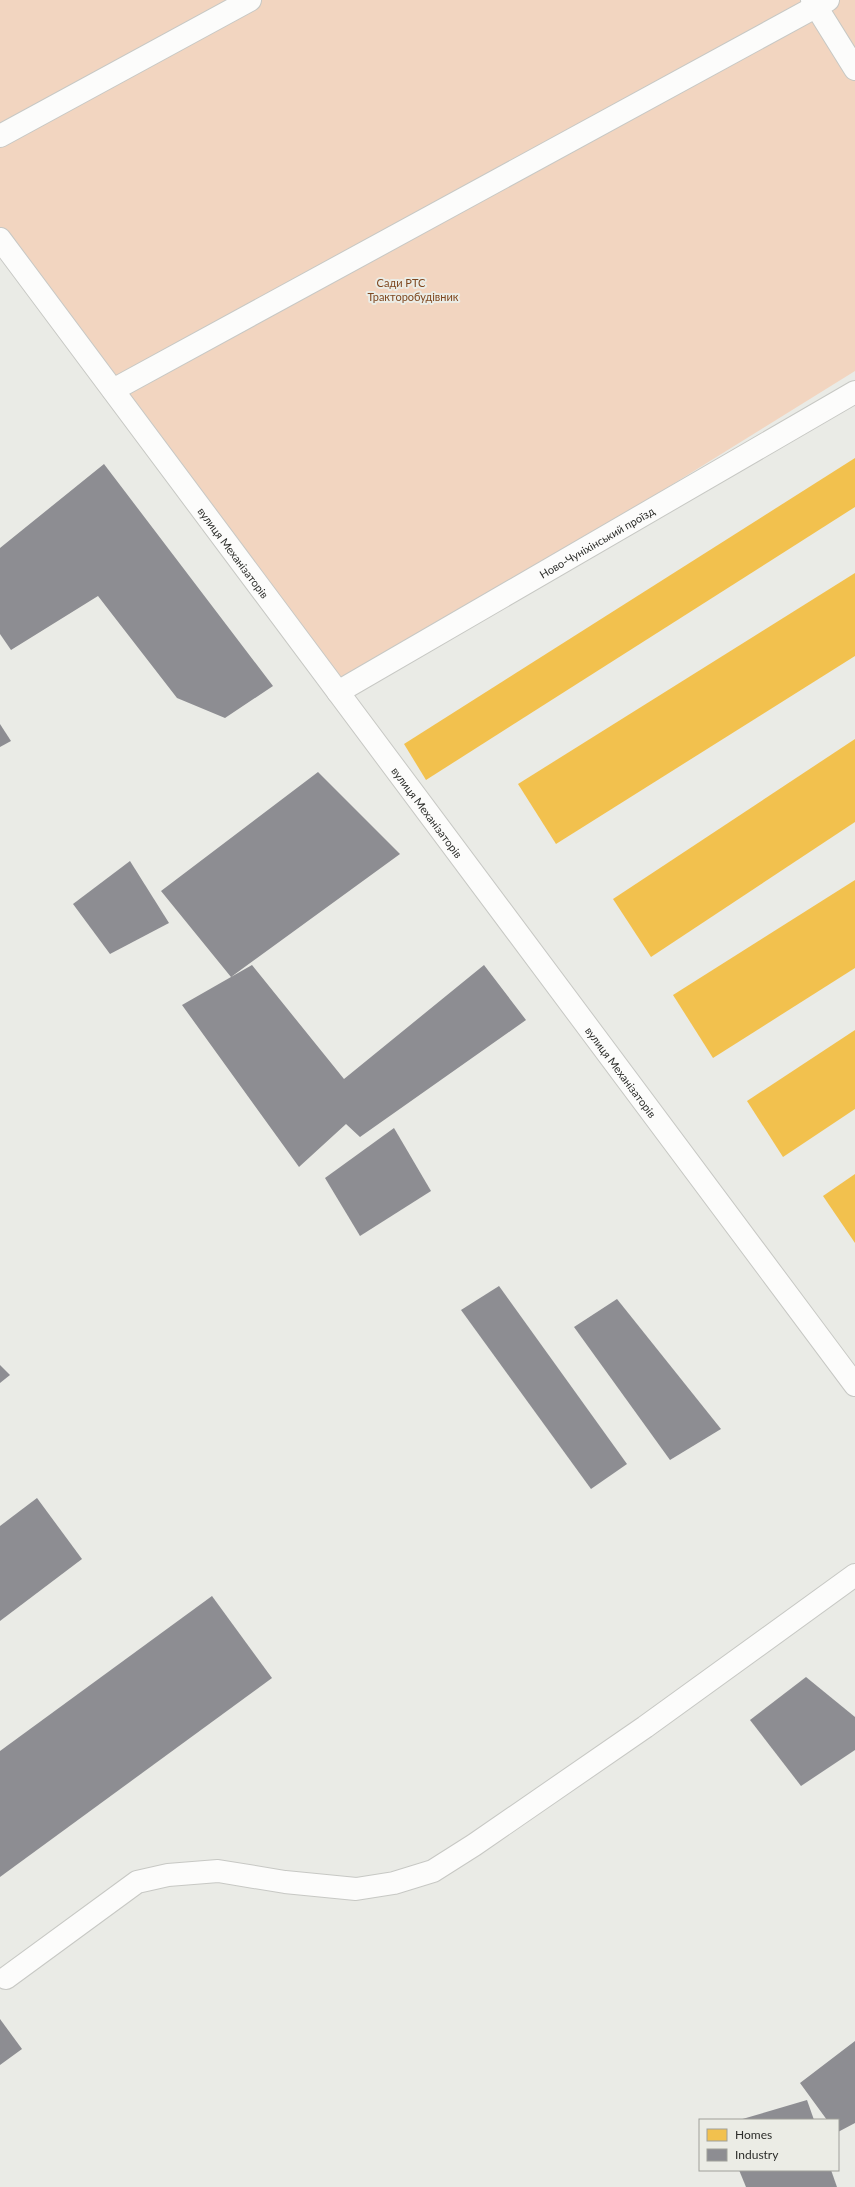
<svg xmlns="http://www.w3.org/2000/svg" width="855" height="2187" font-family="Lato,sans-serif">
<rect width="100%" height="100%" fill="#eaebe6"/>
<path fill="#f2d5c0" d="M0,0h855v371l-517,321 -338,-454z"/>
<g fill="#f2c14e">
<path d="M855,458v49l-429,273 -22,-36z"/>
<path d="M855,573v83l-299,188 -38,-60z"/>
<path d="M855,739v83l-204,135 -38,-58z"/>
<path d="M855,880v88l-142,90 -40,-63z"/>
<path d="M855,1030v79l-72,48 -36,-56z"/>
<path d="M855,1174v69l-32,-47z"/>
</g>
<g fill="#8d8d92">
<path d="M104,464l169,222 -48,32 -48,-20 -79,-102 -87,54 -11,-16v-86z"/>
<path d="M0,724l11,17 -11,6z"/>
<path d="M318,772l82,82 -169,123 21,-12 92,114 140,-114 42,55 -166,117 -14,-13 -47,43 -117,-162 49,-28 -70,-86z"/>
<path d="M130,861l39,62 -59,31 -37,-50z"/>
<path d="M394,1128l37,63 -71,45 -35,-58z"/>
<path d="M499,1286l128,178 -36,25 -130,-179z"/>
<path d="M617,1299l104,130 -51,31 -96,-133z"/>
<path d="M0,1365l10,10 -10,8z"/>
<path d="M37,1498l45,61 -82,62v-95z"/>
<path d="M212,1596l60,82 -272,199v-126z"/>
<path d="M806,1677l49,40v33l-54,36 -51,-66z"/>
<path d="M0,2019l22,30 -22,16z"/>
<path d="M855,2041v82l-17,9v-12h-11l-27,-37z"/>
<path d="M807,2100l7,20h-75z"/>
<path d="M739,2170h92l6,17h-91z"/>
</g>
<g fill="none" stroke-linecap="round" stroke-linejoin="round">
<g stroke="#c7c8c4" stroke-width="24">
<g id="minor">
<path d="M812,0l43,69"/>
<path d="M0,136l250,-136"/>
<path id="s1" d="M0,239l855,1146"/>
<path d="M113,390l715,-390"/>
<path id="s2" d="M338,692l517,-300"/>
<path d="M6,1978l131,-96 31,-7 50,-4 67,11 71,7 38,-6 39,-12 41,-26 171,-118 210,-152"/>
</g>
</g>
<use href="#minor" stroke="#fcfcfb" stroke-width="22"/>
</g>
<g text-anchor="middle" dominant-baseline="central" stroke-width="4" stroke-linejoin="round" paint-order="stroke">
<g font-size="11" fill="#7e471f" stroke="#ebece5">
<text x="401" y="282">Сади РТС</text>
<text x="413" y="296">Тракторобудівник</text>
</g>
<g font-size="11" fill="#2c2d2a" stroke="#ebece5">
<text stroke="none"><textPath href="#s2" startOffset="299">Ново-Чуніхінський проїзд</textPath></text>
<text stroke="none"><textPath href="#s1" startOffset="391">вулиця Механізаторів</textPath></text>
<text stroke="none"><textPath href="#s1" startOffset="715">вулиця Механізаторів</textPath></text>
<text stroke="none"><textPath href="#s1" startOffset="1039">вулиця Механізаторів</textPath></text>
</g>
</g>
<rect x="699" y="2119" width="140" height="52" fill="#ebece5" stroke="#9fa09a"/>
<rect x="707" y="2129" width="20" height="12" fill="#f2c14e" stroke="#9fa09a"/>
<text x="735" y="2139" font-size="12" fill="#2c2d2a">Homes</text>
<rect x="707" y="2149" width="20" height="12" fill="#8d8d92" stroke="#9fa09a"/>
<text x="735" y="2159" font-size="12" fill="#2c2d2a">Industry</text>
</svg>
